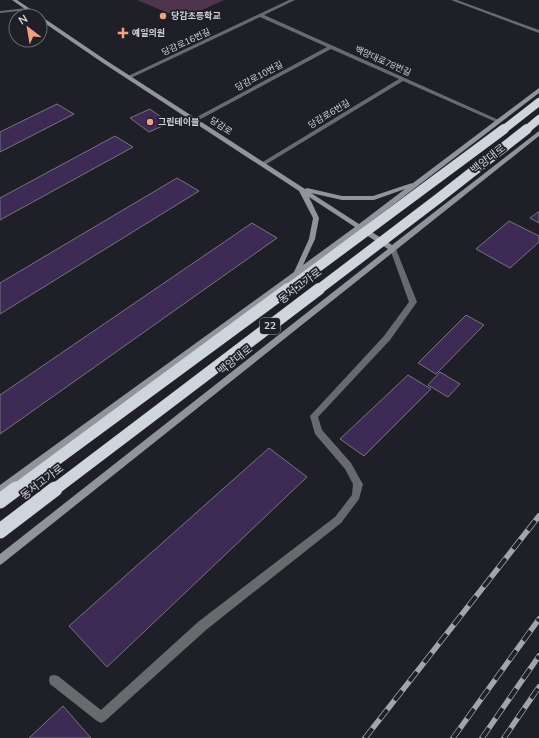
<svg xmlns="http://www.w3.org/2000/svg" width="539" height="738" font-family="'Nunito Sans','Noto Sans KR',sans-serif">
<rect width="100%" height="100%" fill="#1f2027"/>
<path fill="#4e344d" d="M137,0h87l-35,16h-14z"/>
<g fill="#3d2a55" stroke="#77747d">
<path d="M57,104l17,10 -74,38v-20z"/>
<path d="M150,109l19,14 -20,9 -19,-14z"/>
<path d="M115,136l18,11 -133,73v-22z"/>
<path d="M177,178l22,13 -199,123v-31z"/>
<path d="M538,212h1v11l-9,-5z"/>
<path d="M509,221l30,15v6l-29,26 -34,-19z"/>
<path d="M252,223l25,15 -277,196v-39z"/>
<path d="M466,315l18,10 -48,49 -18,-11z"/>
<path d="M440,372l20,12 -12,13 -20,-12z"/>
<path d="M408,375l23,14 -67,67 -24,-17z"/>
<path d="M269,448l38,29 -200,190 -38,-41z"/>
<path d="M63,706l28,32h-62z"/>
</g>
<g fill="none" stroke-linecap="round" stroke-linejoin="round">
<g fill="#686b6e" fill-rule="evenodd">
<path d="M27,8l2,1v1l-29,3v-2z"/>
<path d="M391,247h2l3,2 21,53 -27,38 -72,77 4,13 29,33 10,18 2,3 -4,15 -18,24 -135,107 -101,91 -4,2 -4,-2 -47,-37 -1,-4 1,-4 4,-1 4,1 43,34 97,-88 137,-105 17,-22 1,-11 -8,-15 -30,-35 -5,-18 74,-80 25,-34 -19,-53z"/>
</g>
<g fill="#686b6e" fill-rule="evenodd">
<path d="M289,0h6l-31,15 237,106 -5,1 -93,-41 -138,84h-4v-2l138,-84 -68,-30 -134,72h-4v-2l134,-72 -67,-30 -129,61 -5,-1z"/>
<path d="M451,0h6l82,30v3z"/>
</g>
<path fill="#91959b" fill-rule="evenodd" d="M12,0h5l90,61 198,128 2,-1 35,8h31l36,-12 4,-1 126,-95v5l-175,134 28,18 147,-114v5l-536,427 -3,2v-11l388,-305 -28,-18 -360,263v-9l294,-213 15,-33 4,-21 -14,-27 -196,-128 -63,-43v-4h-5zM405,189l-46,35 -48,-31 31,7h32zM309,197l46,30 -52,38 12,-26 4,-21z"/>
<g stroke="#a4a4aa" stroke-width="5.5">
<g id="rail">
<path d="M365,738l174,-222"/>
<path d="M453,738l86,-119"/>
<path d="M482,738l57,-82"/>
<path d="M504,738l35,-51"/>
</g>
</g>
<use href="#rail" stroke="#1f2027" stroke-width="4" stroke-dasharray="12" stroke-linecap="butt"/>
<g stroke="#ced5dd" stroke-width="8">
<path d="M503,130l36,-28"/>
<path d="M526,130l13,-11"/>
</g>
<g stroke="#ced5dd" stroke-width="10">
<path d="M287,290l217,-161"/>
<path d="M318,290l121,-92 88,-69"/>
</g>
<g stroke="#ced5dd" stroke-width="12">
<path d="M15,490l273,-201"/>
<path d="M54,490l265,-201"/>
</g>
<g stroke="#ced5dd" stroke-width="15">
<path d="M0,501l16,-12"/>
<path d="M0,531l55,-42"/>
</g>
</g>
<g fill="#f39f83" stroke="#1f2027" stroke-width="1.5">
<circle cx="163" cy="16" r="4"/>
<path d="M121 27h4v4h4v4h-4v4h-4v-4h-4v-4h4z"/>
<circle cx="150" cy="122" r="4"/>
</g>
<g text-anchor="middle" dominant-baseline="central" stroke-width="3.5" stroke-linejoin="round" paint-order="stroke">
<g font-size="9" font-weight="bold" fill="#d3d3d8" stroke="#1f2027" text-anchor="start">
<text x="171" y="16">당감초등학교</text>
<text x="132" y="33">예일의원</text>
<text x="158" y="122">그린테이블</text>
</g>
<g font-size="9" fill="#d3d3d8" stroke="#1f2027">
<text transform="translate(186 42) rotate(-25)">당감로16번길</text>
<text transform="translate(383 61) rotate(24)">백양대로78번길</text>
<text transform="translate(259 76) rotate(-28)">당감로10번길</text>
<text transform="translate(329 114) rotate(-31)">당감로6번길</text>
<text transform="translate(221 126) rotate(33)">당감로</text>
</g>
<rect fill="#1f2027" stroke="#9d9da3" stroke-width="1" x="260" y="318" width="20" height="16" rx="3"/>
<g font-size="10" font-weight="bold" fill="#d3d3d8">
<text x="270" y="326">22</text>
</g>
<g font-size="11" fill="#d3d3d8" stroke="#1f2027">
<text transform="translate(488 159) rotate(-38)">백양대로</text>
<text transform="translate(300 286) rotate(-37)">동서고가로</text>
<text transform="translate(235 360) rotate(-38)">백양대로</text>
<text transform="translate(42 482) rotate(-37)">동서고가로</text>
</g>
</g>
<g transform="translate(28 28) rotate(329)"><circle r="19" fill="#1f2027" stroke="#67686e"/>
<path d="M0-3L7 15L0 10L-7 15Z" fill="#f39f83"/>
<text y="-6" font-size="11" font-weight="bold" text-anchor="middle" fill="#d3d3d8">N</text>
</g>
</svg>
